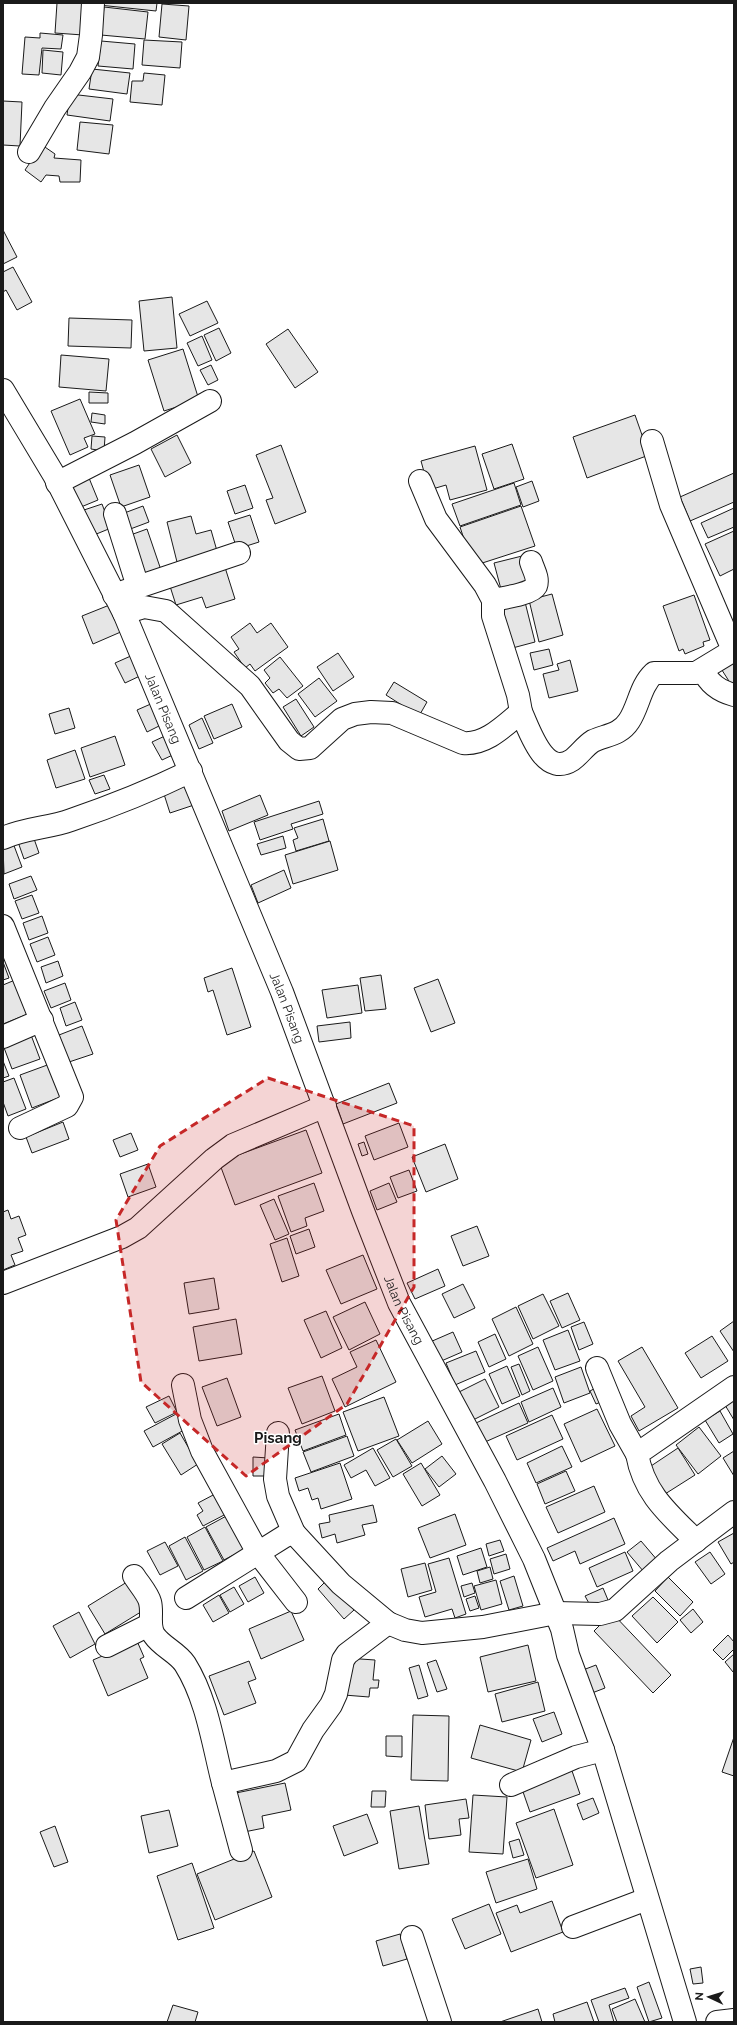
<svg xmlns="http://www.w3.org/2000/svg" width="737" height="2025" viewBox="0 0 737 2025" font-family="Raleway,sans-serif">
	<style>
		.building { fill: #e6e6e6; stroke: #1a1a1a }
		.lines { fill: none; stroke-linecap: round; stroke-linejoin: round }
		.minor-casing { stroke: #1a1a1a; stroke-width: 24 }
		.minor { stroke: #fff; stroke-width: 22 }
		.marked { fill: #c62828; fill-opacity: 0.2; stroke: #c62828; stroke-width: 3; stroke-dasharray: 8 5; stroke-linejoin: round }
		.labels { text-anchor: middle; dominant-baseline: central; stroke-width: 3; stroke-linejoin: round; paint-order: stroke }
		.street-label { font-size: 13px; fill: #1a1a1a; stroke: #fff }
		.quarter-label { font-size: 15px; font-weight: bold; fill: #1a1a1a; stroke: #fff }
	</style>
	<rect width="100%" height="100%" fill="#fff"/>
	<g class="building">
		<polygon points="57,3 85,3 83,35 55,33"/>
		<polygon points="99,3 157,3 156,11 99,5"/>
		<polygon points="162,4 189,6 186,40 159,37"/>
		<polygon points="104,7 148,12 145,39 101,35"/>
		<polygon points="40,33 63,35 61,49 42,48 39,75 22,74 25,37 40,38"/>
		<polygon points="144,40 182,42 180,68 142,65"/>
		<polygon points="101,41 135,44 133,69 98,66"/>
		<polygon points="43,50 63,52 61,75 42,73"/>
		<polygon points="92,69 130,73 127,94 89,89"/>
		<polygon points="144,73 165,75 162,105 130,102 132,81 143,81"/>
		<polygon points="70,94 113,99 110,121 67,115"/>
		<polygon points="3,101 22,102 20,146 3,145"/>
		<polygon points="80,122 113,125 109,154 77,150"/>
		<polygon points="42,145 55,154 54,158 81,160 80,182 60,182 59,176 46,175 41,182 25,170"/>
		<polygon points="3,230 17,257 3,264"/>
		<polygon points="13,267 32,302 17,310 6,290 3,292 3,272"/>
		<polygon points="172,297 177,348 144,351 139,301"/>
		<polygon points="207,301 218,323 190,336 179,314"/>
		<polygon points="69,318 132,320 131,348 68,346"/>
		<polygon points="219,328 231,353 216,361 204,335"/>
		<polygon points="288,329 318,372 295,388 266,344"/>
		<polygon points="202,336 212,360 198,366 187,343"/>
		<polygon points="183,349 199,400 164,411 148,360"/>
		<polygon points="61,355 109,359 106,391 59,387"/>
		<polygon points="211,365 218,380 208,385 200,370"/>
		<polygon points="89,392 108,393 108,403 89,403"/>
		<polygon points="80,399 95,434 84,438 88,447 70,455 51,411"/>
		<polygon points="92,413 105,415 105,424 91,422"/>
		<polygon points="635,415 649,455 587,478 573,437"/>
		<polygon points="177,435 191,463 165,477 151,449"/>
		<polygon points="92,436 105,437 104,451 91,449"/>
		<polygon points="512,444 524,479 494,489 482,454"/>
		<polygon points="281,445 306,512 275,524 266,500 273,498 256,455"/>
		<polygon points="475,446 487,490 450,500 446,485 429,490 421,461"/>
		<polygon points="139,465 150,497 121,507 110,475"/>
		<polygon points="734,473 734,502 690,521 680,497"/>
		<polygon points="89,478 98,500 81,507 72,485"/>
		<polygon points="532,481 539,501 523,507 516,487"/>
		<polygon points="514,483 521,505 460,526 452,504"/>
		<polygon points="245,485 253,508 235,514 227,491"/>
		<polygon points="102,504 111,528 94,535 84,510"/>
		<polygon points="143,506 149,522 125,531 119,515"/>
		<polygon points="521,506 535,546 473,566 460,527"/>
		<polygon points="734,508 734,527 708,538 701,523"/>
		<polygon points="250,515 259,542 237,549 228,522"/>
		<polygon points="191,516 196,534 211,530 217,551 177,562 167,522"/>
		<polygon points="147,529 162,573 139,580 125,537"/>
		<polygon points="734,531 734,569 720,576 705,544"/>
		<polygon points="522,556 530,585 502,593 494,563"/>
		<polygon points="223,561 235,599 206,608 202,597 176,605 168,580"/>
		<polygon points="552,594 563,635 539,642 529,600"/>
		<polygon points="694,595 710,640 703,642 704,646 685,654 683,649 679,651 663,606"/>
		<polygon points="525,602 535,642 505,650 495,610"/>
		<polygon points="112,604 123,631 93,644 82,616"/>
		<polygon points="250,623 257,633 271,623 288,647 255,671 250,664 245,668 234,652 239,649 231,637"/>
		<polygon points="549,649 553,665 534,670 530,653"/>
		<polygon points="338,653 354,677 333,691 317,667"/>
		<polygon points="133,655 142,675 125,683 115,663"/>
		<polygon points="280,657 303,686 287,698 279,689 273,693 265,683 270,678 264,670"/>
		<polygon points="734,659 734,689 720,667"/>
		<polygon points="570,660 578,691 549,698 543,674 559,670 557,664"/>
		<polygon points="319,678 337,701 315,717 298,694"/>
		<polygon points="394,682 427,702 419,716 386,695"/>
		<polygon points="296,699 314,727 301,736 283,707"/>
		<polygon points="153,703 163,724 147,732 137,710"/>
		<polygon points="232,704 242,727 214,739 204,716"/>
		<polygon points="69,708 75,728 55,734 49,714"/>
		<polygon points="202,718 213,743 199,749 189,725"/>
		<polygon points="167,735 177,753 162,760 152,742"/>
		<polygon points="115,736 125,765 90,777 81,748"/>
		<polygon points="75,750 85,779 56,788 47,760"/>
		<polygon points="104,775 110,789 95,794 89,780"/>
		<polygon points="187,783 194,805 170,813 163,791"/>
		<polygon points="260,795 268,815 229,831 222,811"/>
		<polygon points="319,801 323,814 291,824 293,829 260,840 254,822"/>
		<polygon points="323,819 329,841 296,851 293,840 298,838 294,828"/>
		<polygon points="32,833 39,853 24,859 17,839"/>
		<polygon points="283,836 286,848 261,855 257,844"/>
		<polygon points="330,841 338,870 293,884 285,855"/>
		<polygon points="13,843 22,867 4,874 3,847"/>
		<polygon points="284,870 291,888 258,903 251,885"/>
		<polygon points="31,876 37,890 14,899 9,884"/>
		<polygon points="32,895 39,913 22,919 15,901"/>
		<polygon points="42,916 48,933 29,940 23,923"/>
		<polygon points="48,937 55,955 37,962 30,944"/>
		<polygon points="58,961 63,976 46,983 41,967"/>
		<polygon points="3,962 9,978 3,980"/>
		<polygon points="232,968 251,1027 227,1035 213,990 208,992 204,978"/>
		<polygon points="381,975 386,1009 365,1011 360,978"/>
		<polygon points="438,979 455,1023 431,1032 414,988"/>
		<polygon points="15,980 28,1014 3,1024 3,985"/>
		<polygon points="65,983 71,1000 51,1008 44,991"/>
		<polygon points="358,985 362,1013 327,1018 322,990"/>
		<polygon points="75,1002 82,1020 66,1026 60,1008"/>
		<polygon points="350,1022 351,1038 319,1042 317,1026"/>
		<polygon points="82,1026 93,1054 69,1062 59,1035"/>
		<polygon points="31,1035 40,1059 12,1069 3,1045"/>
		<polygon points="3,1061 9,1076 3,1078"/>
		<polygon points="50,1064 63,1096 32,1108 20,1075"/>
		<polygon points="14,1078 26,1109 8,1116 3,1102 3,1082"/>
		<polygon points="389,1083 397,1103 343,1124 336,1104"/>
		<polygon points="63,1122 69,1139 32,1153 26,1137"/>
		<polygon points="399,1123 408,1147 374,1160 365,1136"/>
		<polygon points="306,1130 322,1173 235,1205 219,1162"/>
		<polygon points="131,1133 138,1150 120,1157 113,1140"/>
		<polygon points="364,1142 368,1154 362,1156 358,1144"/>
		<polygon points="445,1144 458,1179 426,1192 412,1157"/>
		<polygon points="148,1164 156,1187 128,1197 120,1174"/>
		<polygon points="409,1170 417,1191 398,1198 390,1177"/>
		<polygon points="314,1183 324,1211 305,1218 307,1226 291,1232 278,1196"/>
		<polygon points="389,1183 397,1202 377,1210 370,1191"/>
		<polygon points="274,1199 289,1234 275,1240 260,1205"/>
		<polygon points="8,1210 11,1219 19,1216 26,1235 18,1238 23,1251 11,1255 15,1265 3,1270 3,1212"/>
		<polygon points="477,1226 489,1256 463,1266 451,1236"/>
		<polygon points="309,1229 315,1247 296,1254 290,1236"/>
		<polygon points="287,1238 299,1276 282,1282 270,1244"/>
		<polygon points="363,1255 377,1289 341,1304 326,1270"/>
		<polygon points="438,1269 445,1286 415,1299 407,1283"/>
		<polygon points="214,1278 219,1309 189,1314 184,1283"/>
		<polygon points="463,1284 475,1308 454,1318 442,1294"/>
		<polygon points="568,1293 580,1320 562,1328 550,1301"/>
		<polygon points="543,1294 559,1326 533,1339 518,1306"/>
		<polygon points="365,1302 380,1334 349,1350 333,1317"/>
		<polygon points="516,1307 533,1344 509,1356 492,1319"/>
		<polygon points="326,1311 342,1348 321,1358 304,1320"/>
		<polygon points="236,1319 242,1354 199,1361 193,1327"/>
		<polygon points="734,1321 734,1352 720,1331"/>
		<polygon points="584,1322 593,1344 579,1350 571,1327"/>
		<polygon points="568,1330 580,1361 555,1370 543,1340"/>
		<polygon points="453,1332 462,1352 439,1362 430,1342"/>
		<polygon points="495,1334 506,1359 489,1367 478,1342"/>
		<polygon points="712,1336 728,1361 701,1378 685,1353"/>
		<polygon points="376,1340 396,1382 345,1407 332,1379 357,1367 350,1352"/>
		<polygon points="538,1347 553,1381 533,1390 518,1356"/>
		<polygon points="642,1347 678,1408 639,1431 631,1416 645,1407 618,1361"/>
		<polygon points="476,1351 485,1372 455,1385 446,1363"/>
		<polygon points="519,1364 530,1391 522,1395 511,1367"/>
		<polygon points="507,1366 520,1396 502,1404 489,1374"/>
		<polygon points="581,1367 590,1393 564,1403 555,1377"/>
		<polygon points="322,1376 335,1411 302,1424 288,1388"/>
		<polygon points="227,1378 241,1417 217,1426 202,1387"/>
		<polygon points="485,1379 499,1407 471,1421 457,1393"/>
		<polygon points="601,1385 608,1399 596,1404 590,1391"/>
		<polygon points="553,1388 561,1407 529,1422 521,1402"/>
		<polygon points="169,1396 177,1412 155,1423 146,1407"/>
		<polygon points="384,1397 399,1436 358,1451 343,1412"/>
		<polygon points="734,1400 734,1420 725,1405"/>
		<polygon points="519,1403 528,1423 485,1442 476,1423"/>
		<polygon points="597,1409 615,1446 581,1462 564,1424"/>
		<polygon points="720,1411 733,1434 719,1443 705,1420"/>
		<polygon points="178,1413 186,1429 153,1447 144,1431"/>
		<polygon points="339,1414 346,1435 303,1451 295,1430"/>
		<polygon points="552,1415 563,1439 517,1460 506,1436"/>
		<polygon points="428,1421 442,1444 412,1463 397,1440"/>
		<polygon points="699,1427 721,1456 698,1474 676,1445"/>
		<polygon points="180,1433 198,1464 181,1475 162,1444"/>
		<polygon points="347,1436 354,1456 311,1472 303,1452"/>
		<polygon points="396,1439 412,1466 393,1477 377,1450"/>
		<polygon points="562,1446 572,1467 536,1483 527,1463"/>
		<polygon points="373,1448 390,1478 375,1486 366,1470 351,1478 344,1465"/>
		<polygon points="678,1448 695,1475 665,1494 648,1468"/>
		<polygon points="734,1451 734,1476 723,1458"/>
		<polygon points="442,1456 456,1474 439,1487 425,1469"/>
		<polygon points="253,1457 269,1458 269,1476 253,1476"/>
		<polygon points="340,1463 352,1499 321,1509 318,1498 312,1500 308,1488 299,1491 295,1478"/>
		<polygon points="421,1463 440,1495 422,1506 403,1474"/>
		<polygon points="566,1471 575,1491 545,1504 537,1484"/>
		<polygon points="594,1486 605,1512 558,1533 546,1507"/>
		<polygon points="215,1494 226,1514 203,1526 197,1515 203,1511 198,1503"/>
		<polygon points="373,1505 377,1522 362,1525 365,1535 337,1543 335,1534 322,1538 319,1524 330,1522 329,1515"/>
		<polygon points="230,1514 247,1548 224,1560 206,1527"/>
		<polygon points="455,1514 466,1545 430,1558 418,1528"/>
		<polygon points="614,1518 625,1544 580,1564 575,1551 553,1561 547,1548"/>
		<polygon points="205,1527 223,1561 204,1570 187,1537"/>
		<polygon points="734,1533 734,1562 731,1564 718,1542"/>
		<polygon points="185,1537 203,1571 186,1580 169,1546"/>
		<polygon points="500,1540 504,1551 489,1556 486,1544"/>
		<polygon points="641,1541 658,1561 644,1572 627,1552"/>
		<polygon points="165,1542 178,1566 160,1575 147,1551"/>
		<polygon points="481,1548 487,1567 463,1575 457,1556"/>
		<polygon points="625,1552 633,1571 597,1587 589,1568"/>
		<polygon points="710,1552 725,1574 711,1584 695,1562"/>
		<polygon points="506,1554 510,1569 494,1574 490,1559"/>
		<polygon points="449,1558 466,1614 455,1618 452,1609 425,1617 419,1597 436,1592 428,1564"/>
		<polygon points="425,1563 432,1590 408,1597 401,1569"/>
		<polygon points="490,1567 493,1579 480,1583 477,1571"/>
		<polygon points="514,1576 523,1606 509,1610 500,1581"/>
		<polygon points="255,1577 264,1593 248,1602 239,1586"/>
		<polygon points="668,1577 693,1602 680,1616 655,1591"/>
		<polygon points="328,1579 354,1610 344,1619 318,1589"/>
		<polygon points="496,1580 502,1604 481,1610 474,1586"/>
		<polygon points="127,1582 144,1610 105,1634 88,1606"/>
		<polygon points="472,1583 475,1593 464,1597 461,1586"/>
		<polygon points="234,1587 244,1604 230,1612 220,1595"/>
		<polygon points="603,1588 608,1600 591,1607 585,1596"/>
		<polygon points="219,1595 229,1613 213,1622 203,1605"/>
		<polygon points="475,1596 479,1608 470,1611 466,1599"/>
		<polygon points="653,1597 678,1622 657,1643 632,1616"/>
		<polygon points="693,1609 703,1622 691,1633 680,1620"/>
		<polygon points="291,1611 304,1640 261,1659 249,1629"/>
		<polygon points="79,1612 95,1644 70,1658 53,1626"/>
		<polygon points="612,1613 671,1675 653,1693 594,1631"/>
		<polygon points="728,1635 734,1642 734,1649 723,1660 713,1650"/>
		<polygon points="137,1641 144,1657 140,1659 148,1678 108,1696 93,1660"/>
		<polygon points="528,1645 536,1681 488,1692 480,1657"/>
		<polygon points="734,1654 734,1671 733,1672 725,1662"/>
		<polygon points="346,1658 375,1660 373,1680 379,1680 378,1688 370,1688 369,1697 344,1695"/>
		<polygon points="436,1660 447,1689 437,1692 427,1663"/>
		<polygon points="249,1661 256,1679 248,1682 256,1703 224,1715 209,1676"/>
		<polygon points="419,1665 428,1696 418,1699 409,1668"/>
		<polygon points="596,1665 605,1688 592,1693 583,1670"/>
		<polygon points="538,1682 545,1711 502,1722 495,1694"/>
		<polygon points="554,1712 562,1734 542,1742 533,1719"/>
		<polygon points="413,1715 449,1716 448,1781 411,1780"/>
		<polygon points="480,1725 531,1740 522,1772 471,1758"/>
		<polygon points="386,1736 402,1736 402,1757 386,1756"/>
		<polygon points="734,1737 734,1776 722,1772"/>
		<polygon points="571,1768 580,1794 530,1812 521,1786"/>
		<polygon points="285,1783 291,1810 262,1816 264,1828 239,1833 231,1794"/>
		<polygon points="372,1791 386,1791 385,1807 371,1807"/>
		<polygon points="473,1795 507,1797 503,1854 469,1852"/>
		<polygon points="593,1798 599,1813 583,1820 577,1804"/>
		<polygon points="466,1799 469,1818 459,1819 461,1835 429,1839 425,1805"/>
		<polygon points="419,1806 429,1864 399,1869 390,1811"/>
		<polygon points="554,1809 573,1865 536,1878 516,1823"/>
		<polygon points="169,1810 178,1846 149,1853 141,1816"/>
		<polygon points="367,1814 378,1843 344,1856 333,1826"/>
		<polygon points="55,1826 68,1862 54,1867 40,1832"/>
		<polygon points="519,1839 524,1855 513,1858 509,1842"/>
		<polygon points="254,1851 272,1897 215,1920 197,1874"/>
		<polygon points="528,1859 537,1889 496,1903 486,1872"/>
		<polygon points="192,1863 214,1928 178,1940 157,1876"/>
		<polygon points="552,1901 563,1932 511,1952 496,1913 517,1905 520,1913"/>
		<polygon points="489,1904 501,1934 465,1949 452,1919"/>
		<polygon points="400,1934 407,1959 383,1966 376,1941"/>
		<polygon points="701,1967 703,1983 693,1984 690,1969"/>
		<polygon points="649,1982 662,2018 649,2022 637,1987"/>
		<polygon points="625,1988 629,1998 609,2005 614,2022 599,2022 591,2000"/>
		<polygon points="635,1999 645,2022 617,2022 612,2009"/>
		<polygon points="587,2002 594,2022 555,2022 553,2014"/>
		<polygon points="173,2005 198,2012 195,2022 167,2022"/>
		<polygon points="538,2009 542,2022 500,2022"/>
	</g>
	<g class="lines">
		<g class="minor-casing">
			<g id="minor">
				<polyline points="29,152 55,108 80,72 88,57 91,35 93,3"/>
				<path id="s1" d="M3 390 54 475 124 613 282 992 363 1211 399 1303 495 1481 534 1559 562 1629 568 1655 603 1750 685 2022"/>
				<polyline points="652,441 671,505 733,650"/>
				<polyline points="420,481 436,519 485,585 493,600 493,616 518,695 521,712"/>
				<polyline points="57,483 135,443 210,401"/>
				<polyline points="115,514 138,587"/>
				<polyline points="114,595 239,553"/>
				<path d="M493 600C502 598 532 594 536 586 539 578 533 569 531 562"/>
				<path d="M124 613 144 607 166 611 250 686 289 741 299 749 310 748 342 719 355 714 371 712 392 713 463 743C486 745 504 726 521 712 530 731 544 778 572 760 580 754 585 746 593 741 606 735 620 735 629 721 639 706 640 686 654 673H696L734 650"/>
				<path d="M703 670C709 684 719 691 734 695"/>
				<path d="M3 838C25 828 49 828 71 820 112 806 152 790 191 771"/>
				<polyline points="3,926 72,1097 67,1106 20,1128"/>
				<polyline points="3,1037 42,1020"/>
				<polyline points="3,1283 122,1237 138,1228 214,1159 233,1145 325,1106"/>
				<polyline points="597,1368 620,1424 637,1454"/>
				<polyline points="183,1385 190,1420 202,1451 258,1553 296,1602"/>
				<polyline points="278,1433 275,1479 278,1496 294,1533"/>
				<path d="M696 1541C669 1514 644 1494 637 1454L734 1387"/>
				<path d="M134 1576C139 1584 148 1594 150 1602 153 1613 148 1625 154 1635 162 1647 177 1652 185 1664 207 1699 213 1744 223 1783L276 1771 296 1761 313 1730 331 1705 336 1694 343 1660 347 1654 388 1623"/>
				<polyline points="186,1598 285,1536 294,1533 341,1584 388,1623 405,1630 422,1633 483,1627 556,1613 600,1614 615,1610 669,1561 734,1512"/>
				<polyline points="107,1646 151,1624"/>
				<polyline points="223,1783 241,1850"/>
				<polyline points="511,1785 576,1757 603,1750"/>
				<polyline points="573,1927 647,1899"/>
				<polyline points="412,1937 440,2022"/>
				<polyline points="717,2022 734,2020"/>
			</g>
		</g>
		<use href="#minor" class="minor"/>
	</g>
	<path class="marked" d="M268 1078 414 1126V1287L347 1404 246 1476 141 1382 116 1220 160 1146Z"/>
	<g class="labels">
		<g class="street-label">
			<text stroke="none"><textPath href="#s1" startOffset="357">Jalan Pisang</textPath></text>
			<text stroke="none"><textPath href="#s1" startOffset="681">Jalan Pisang</textPath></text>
			<text stroke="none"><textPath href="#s1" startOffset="1005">Jalan Pisang</textPath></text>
		</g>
		<g class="quarter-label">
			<text x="278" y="1438">Pisang</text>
		</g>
	</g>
	<rect width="737" height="2025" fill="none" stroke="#1a1a1a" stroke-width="8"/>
	<g transform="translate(709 1997) rotate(274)" stroke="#ffffff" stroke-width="3" paint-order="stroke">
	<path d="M0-3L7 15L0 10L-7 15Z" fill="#1a1a1a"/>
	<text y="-6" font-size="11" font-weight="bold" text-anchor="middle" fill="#1a1a1a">N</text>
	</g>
</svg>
